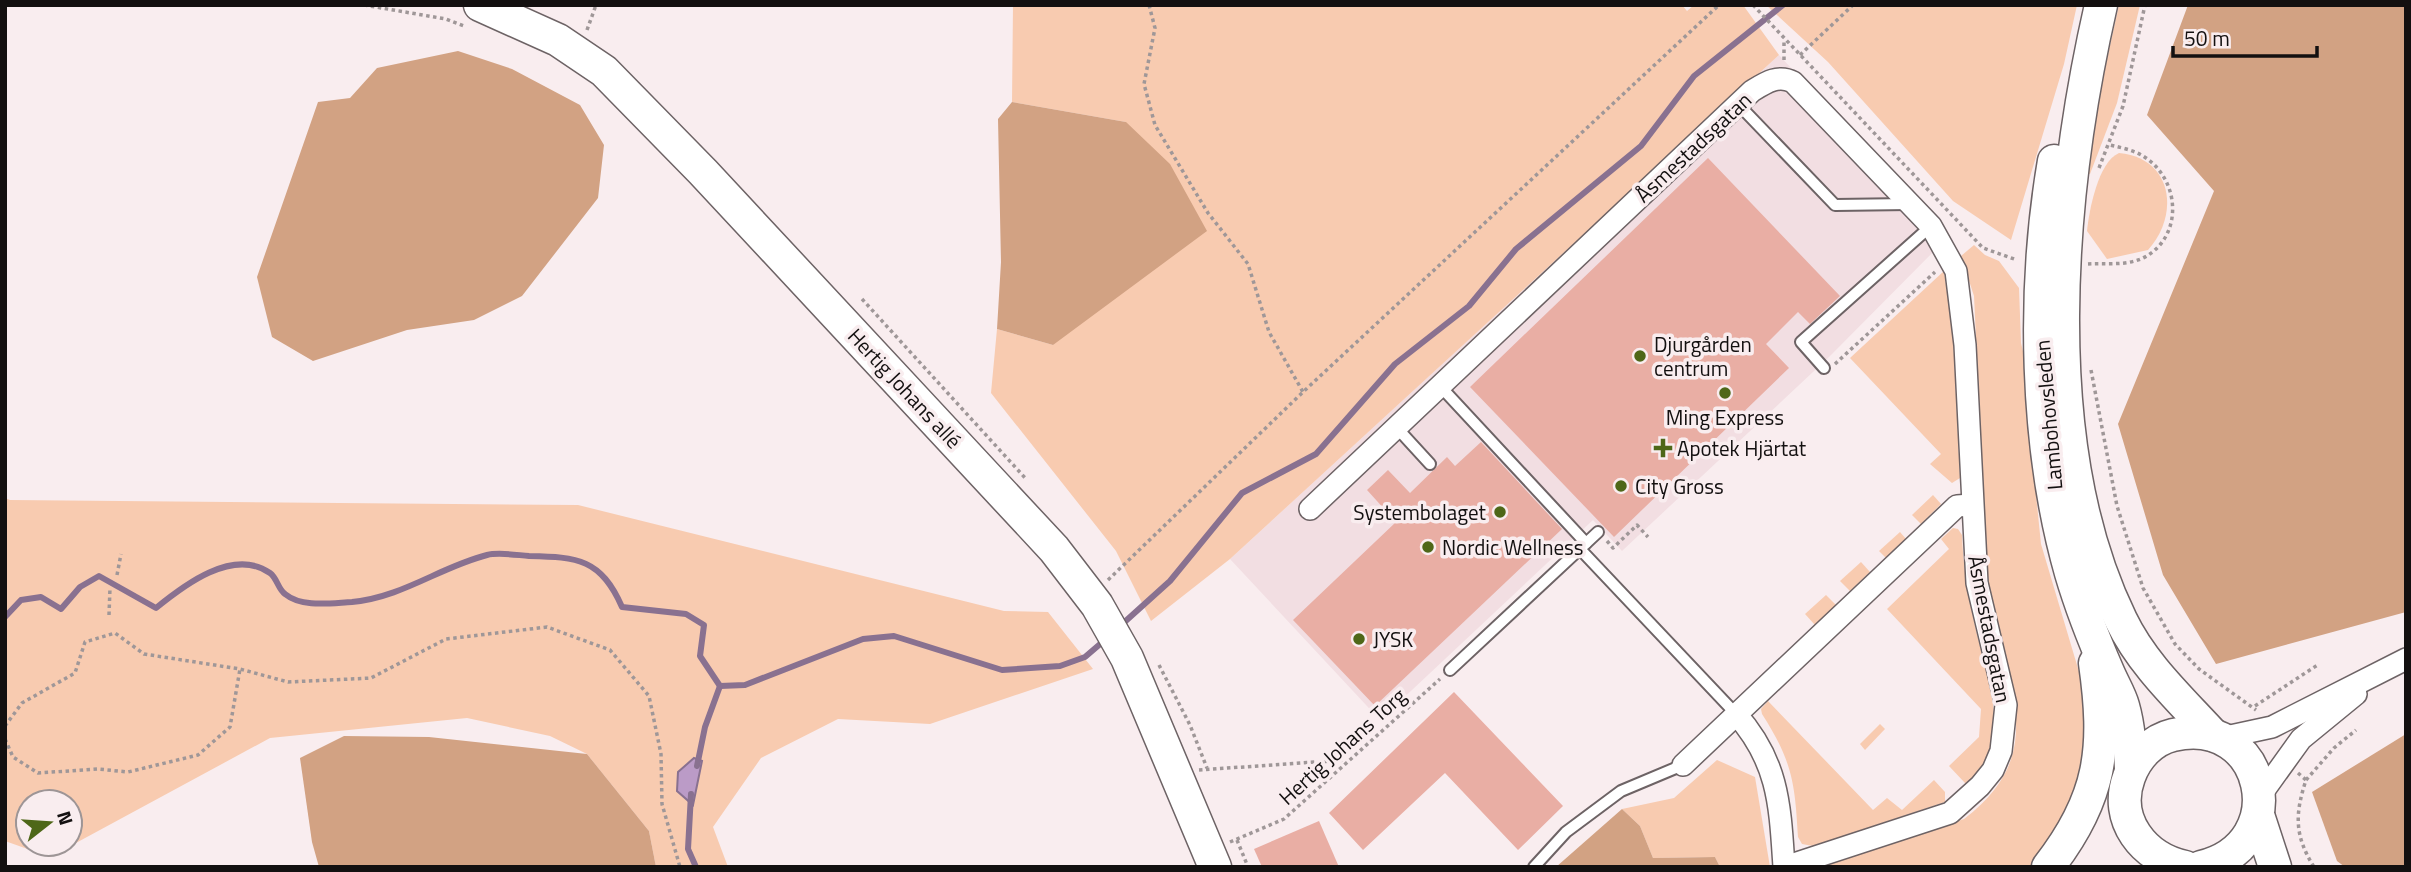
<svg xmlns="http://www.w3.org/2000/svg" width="2411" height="872" viewBox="0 0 2411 872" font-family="'Titillium Web',sans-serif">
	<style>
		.built { fill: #f2dee2 }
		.green { fill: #f8cbb0; fill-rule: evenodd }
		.forest { fill: #d2a283 }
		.water { fill: #bb9bc7; stroke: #897190; stroke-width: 2 }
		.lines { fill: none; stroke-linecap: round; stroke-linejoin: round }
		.stream { stroke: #897190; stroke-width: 6 }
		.building { fill: #e9aea4 }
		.lane-casing { stroke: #6d6365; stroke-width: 14 }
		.street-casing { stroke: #6d6365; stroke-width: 24 }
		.secondary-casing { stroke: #6d6365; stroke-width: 35 }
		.path { stroke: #9f9798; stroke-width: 3.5; stroke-dasharray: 3.5 3.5; stroke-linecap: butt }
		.lane { stroke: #fff; stroke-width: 10 }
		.street { stroke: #fff; stroke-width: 21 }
		.secondary { stroke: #fff; stroke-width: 32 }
		.poi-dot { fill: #4e6718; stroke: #f9edef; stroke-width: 2.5 }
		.labels { text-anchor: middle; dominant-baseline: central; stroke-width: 7; stroke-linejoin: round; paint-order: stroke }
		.street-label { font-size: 21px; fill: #131010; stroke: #f9edef }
		.poi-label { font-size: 21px; fill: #131010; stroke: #f9edef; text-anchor: start }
	</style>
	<rect width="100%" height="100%" fill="#f9edef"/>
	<polygon class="built" points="1779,55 1948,237 1830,356 1622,551 1593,520 1380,720 1230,559"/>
	<g class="green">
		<polygon points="1013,5 1682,5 1687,11 1694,5 1743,5 1779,55 1230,559 1151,621 1116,551 991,393 997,329 1053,345 1126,122 1012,102"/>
		<polygon points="1766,5 2077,5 2064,64 2011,240 1953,201 1828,62"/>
		<polygon points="2119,5 2140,5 2117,103 2090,174 2082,172"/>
		<path d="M2119 153C2173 158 2180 215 2148 250L2107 259 2087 231C2089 211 2098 162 2119 153Z"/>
		<path d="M1974 245 1985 255 1999 261 2019 288 2021 343 2032 389 2036 433 2035 485 2041 544 2085 692 2086 776 2035 867H1822L1964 819C2048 755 2009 693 1993 611 1990 597 1989 582 1987 568L1974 296 1961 256Z"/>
		<polygon points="1944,271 1953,335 1960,478 1952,483 1930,464 1941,454 1850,358"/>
		<polygon points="1933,495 1941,504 1921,524 1912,515"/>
		<path d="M5 498 10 500 578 505 1004 611 1048 612 1093 669 930 724 838 719 761 758 713 827 728 867H656L649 831 587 754 550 736 467 718 270 738 50 857 5 841ZM28 802H70V844H28Z"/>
		<path d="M1953 528 1958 529 1962 535C1963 566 1968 596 1975 626 1985 671 2016 747 1970 783H1965L1949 766 1979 737 1981 709 1887 609 1949 549 1941 539Z"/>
		<polygon points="1900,532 1906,539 1886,558 1879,551"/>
		<polygon points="1861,562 1870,572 1850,591 1840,581"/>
		<polygon points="1826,595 1836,605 1815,625 1805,614"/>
		<path d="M1768 701 1873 810 1887 798 1902 810 1934 780 1945 792V802L1813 846 1802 844 1798 837C1795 782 1792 761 1762 714L1761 709Z"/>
		<polygon points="1880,724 1885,729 1865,750 1860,744"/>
		<polygon points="1717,760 1755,777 1770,867 1720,867 1715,857 1653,858 1640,826 1622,809 1674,798"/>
	</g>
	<g class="forest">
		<polygon points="2188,5 2406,5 2406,612 2216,664 2163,575 2118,424 2214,191 2147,115"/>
		<polygon points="458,51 512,69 580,105 604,145 598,198 522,296 474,320 407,330 313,361 272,337 257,277 318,102 350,98 377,68"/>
		<polygon points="1012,102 1126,122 1170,164 1207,231 1053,345 997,329 1001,262 998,119"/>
		<polygon points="2406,734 2406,867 2345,867 2337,861 2312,792"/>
		<polygon points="344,736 429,737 587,754 649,831 656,867 319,867 312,842 300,758"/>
		<polygon points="1622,809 1640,826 1653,858 1715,857 1720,867 1556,867"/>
	</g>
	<polygon class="water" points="694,758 702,761 693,805 677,791 678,772"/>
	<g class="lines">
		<g class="stream">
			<path d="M5 617 21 600 41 597 61 609 80 587 99 576 156 608C183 586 233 547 270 573 277 578 278 589 285 594 302 608 331 603 352 602 403 597 440 567 487 555 499 552 516 555 529 556 578 557 601 559 622 607L686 614 704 625 700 656 720 686 745 685 863 639 894 636 1002 670 1060 666 1085 657 1106 639"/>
			<polyline points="1119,627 1170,581 1242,493 1316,454 1395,364 1469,306 1516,249 1641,146 1694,76 1783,5"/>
			<polyline points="697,766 705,727 720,686"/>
			<polyline points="691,794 688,849 696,867"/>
		</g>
	</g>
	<g class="building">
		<polygon points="1708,158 1840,296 1810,324 1798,312 1766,344 1789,368 1614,537 1470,387"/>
		<polygon points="1481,442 1562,529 1375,706 1293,620 1396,522 1367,490 1388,470 1410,493 1447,457 1455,466"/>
		<polygon points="1454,692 1563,806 1518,850 1445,773 1363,850 1329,813"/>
		<polygon points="1319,821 1339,867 1262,867 1254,849"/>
	</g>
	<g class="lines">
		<g class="lane-casing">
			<g id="lane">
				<polyline points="1738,104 1835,205 1909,204"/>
				<polyline points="1824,368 1801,342 1931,226"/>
				<polyline points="1440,386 1586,543"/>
				<polyline points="1397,428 1430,464"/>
				<polyline points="1580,549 1736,714"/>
				<polyline points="1450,670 1598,532"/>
				<polyline points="1534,867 1566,832 1621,791 1683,765"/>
			</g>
		</g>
		<g class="street-casing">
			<g id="street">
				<path d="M1310 509 1752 91C1765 83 1778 74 1793 82L1931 226 1956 271 1965 345 1977 583 2006 705 2001 751 1993 770 1980 786 1950 813 1785 867"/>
				<path d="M1736 714C1779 762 1780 806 1784 867"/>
				<polyline points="2221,738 2272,727 2406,659"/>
				<polyline points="1683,765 1957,506 1971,505"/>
				<polyline points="2260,796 2301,739 2356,694"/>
			</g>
		</g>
		<g class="secondary-casing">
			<g id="secondary">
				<polyline points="480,5 558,40 604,71 703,172 1054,549 1097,605 1127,658 1215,867"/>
				<path d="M2101 5C2059 190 2035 444 2121 620 2142 664 2180 699 2213 735"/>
				<path d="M2054 161C2032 290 2035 447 2071 573 2081 607 2094 640 2108 672 2113 684 2120 695 2123 706 2129 727 2130 748 2131 769"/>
				<polyline points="2258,815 2275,867"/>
				<path d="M2048 867C2102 798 2107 748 2095 663"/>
				<path d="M2185 867C2144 858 2113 820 2129 777 2136 757 2152 740 2173 735 2265 713 2296 844 2201 867"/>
			</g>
		</g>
		<g class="path">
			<polyline points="364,5 446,19 464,26"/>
			<polyline points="1149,5 1155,28 1144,84 1155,125 1208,213 1248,264 1269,332 1303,392"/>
			<polyline points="1753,5 1983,248 2017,260"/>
			<polyline points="587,30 596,5"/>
			<polyline points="1800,55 1853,5"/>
			<polyline points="1784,60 1784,40"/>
			<polyline points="2099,168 2123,106 2145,5"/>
			<path d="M2088 264C2106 263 2126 266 2143 258 2183 238 2181 182 2146 158 2135 150 2122 148 2110 145"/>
			<polyline points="862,299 1027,480"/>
			<polyline points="1835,364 1935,272"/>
			<polyline points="2091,370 2117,506 2143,588 2175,644 2199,669 2256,710"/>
			<polyline points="1607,541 1613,548 1637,525 1648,537"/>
			<polyline points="117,575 121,554"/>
			<polyline points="1108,580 1303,392 1719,5"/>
			<polyline points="109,615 110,588"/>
			<polyline points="1159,665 1190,725 1207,768"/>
			<polyline points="2255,706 2319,664"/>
			<polyline points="5,726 22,703 75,673 85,642 115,633 144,654 240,669 288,682 371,678 446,639 547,627 610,650 649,696 661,754 662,804 680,867"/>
			<polyline points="5,739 13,757 38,773 98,769 128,772 198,755 230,727 240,669"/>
			<polyline points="1199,770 1345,760"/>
			<path d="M2298 773 2306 780C2295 814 2294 835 2314 867"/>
			<polyline points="2306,780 2334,748 2356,730"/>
			<polyline points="1237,840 1248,867"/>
			<polyline points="1230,842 1284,819 1440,679"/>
		</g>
		<use href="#lane" class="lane"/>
		<use href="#street" class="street"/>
		<use href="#secondary" class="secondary"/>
	</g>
	<g class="poi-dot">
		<circle cx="1640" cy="356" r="7"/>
		<circle cx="1725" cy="393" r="7"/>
		<path d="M1659.5 437.5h7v7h7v7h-7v7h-7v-7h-7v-7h7z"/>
		<circle cx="1621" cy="486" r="7"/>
		<circle cx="1500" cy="512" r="7"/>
		<circle cx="1428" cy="547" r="7"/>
		<circle cx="1359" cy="639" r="7"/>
	</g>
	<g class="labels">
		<g class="street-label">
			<text transform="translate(1693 147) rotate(-43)">Åsmestadsgatan</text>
			<text transform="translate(905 388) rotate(47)">Hertig Johans allé</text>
			<text transform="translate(2048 415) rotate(-95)">Lambohovsleden</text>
			<text transform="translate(1990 629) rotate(79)">Åsmestadsgatan</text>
			<text transform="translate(1342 746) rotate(-42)">Hertig Johans Torg</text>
		</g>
		<g class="poi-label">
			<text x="1654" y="344">Djurgården<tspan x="1654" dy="24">centrum</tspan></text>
			<text x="1725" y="417" text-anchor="middle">Ming Express</text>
			<text x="1677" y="448">Apotek Hjärtat</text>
			<text x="1635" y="486">City Gross</text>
			<text x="1486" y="512" text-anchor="end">Systembolaget</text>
			<text x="1442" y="547">Nordic Wellness</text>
			<text x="1373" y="639">JYSK</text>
		</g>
	</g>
	<rect width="2411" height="872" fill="none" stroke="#131010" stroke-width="14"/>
	<g transform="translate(49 823) rotate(73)"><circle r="33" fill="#f9edef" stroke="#9d9596" stroke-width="2"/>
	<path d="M0-5L12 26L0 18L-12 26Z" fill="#4e6718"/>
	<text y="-10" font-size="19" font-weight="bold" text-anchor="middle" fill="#131010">N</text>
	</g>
	<path d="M2173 46v10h144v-10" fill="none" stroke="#131010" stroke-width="3.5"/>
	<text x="2184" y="46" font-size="21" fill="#131010" stroke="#f9edef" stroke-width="5" paint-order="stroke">50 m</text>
</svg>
